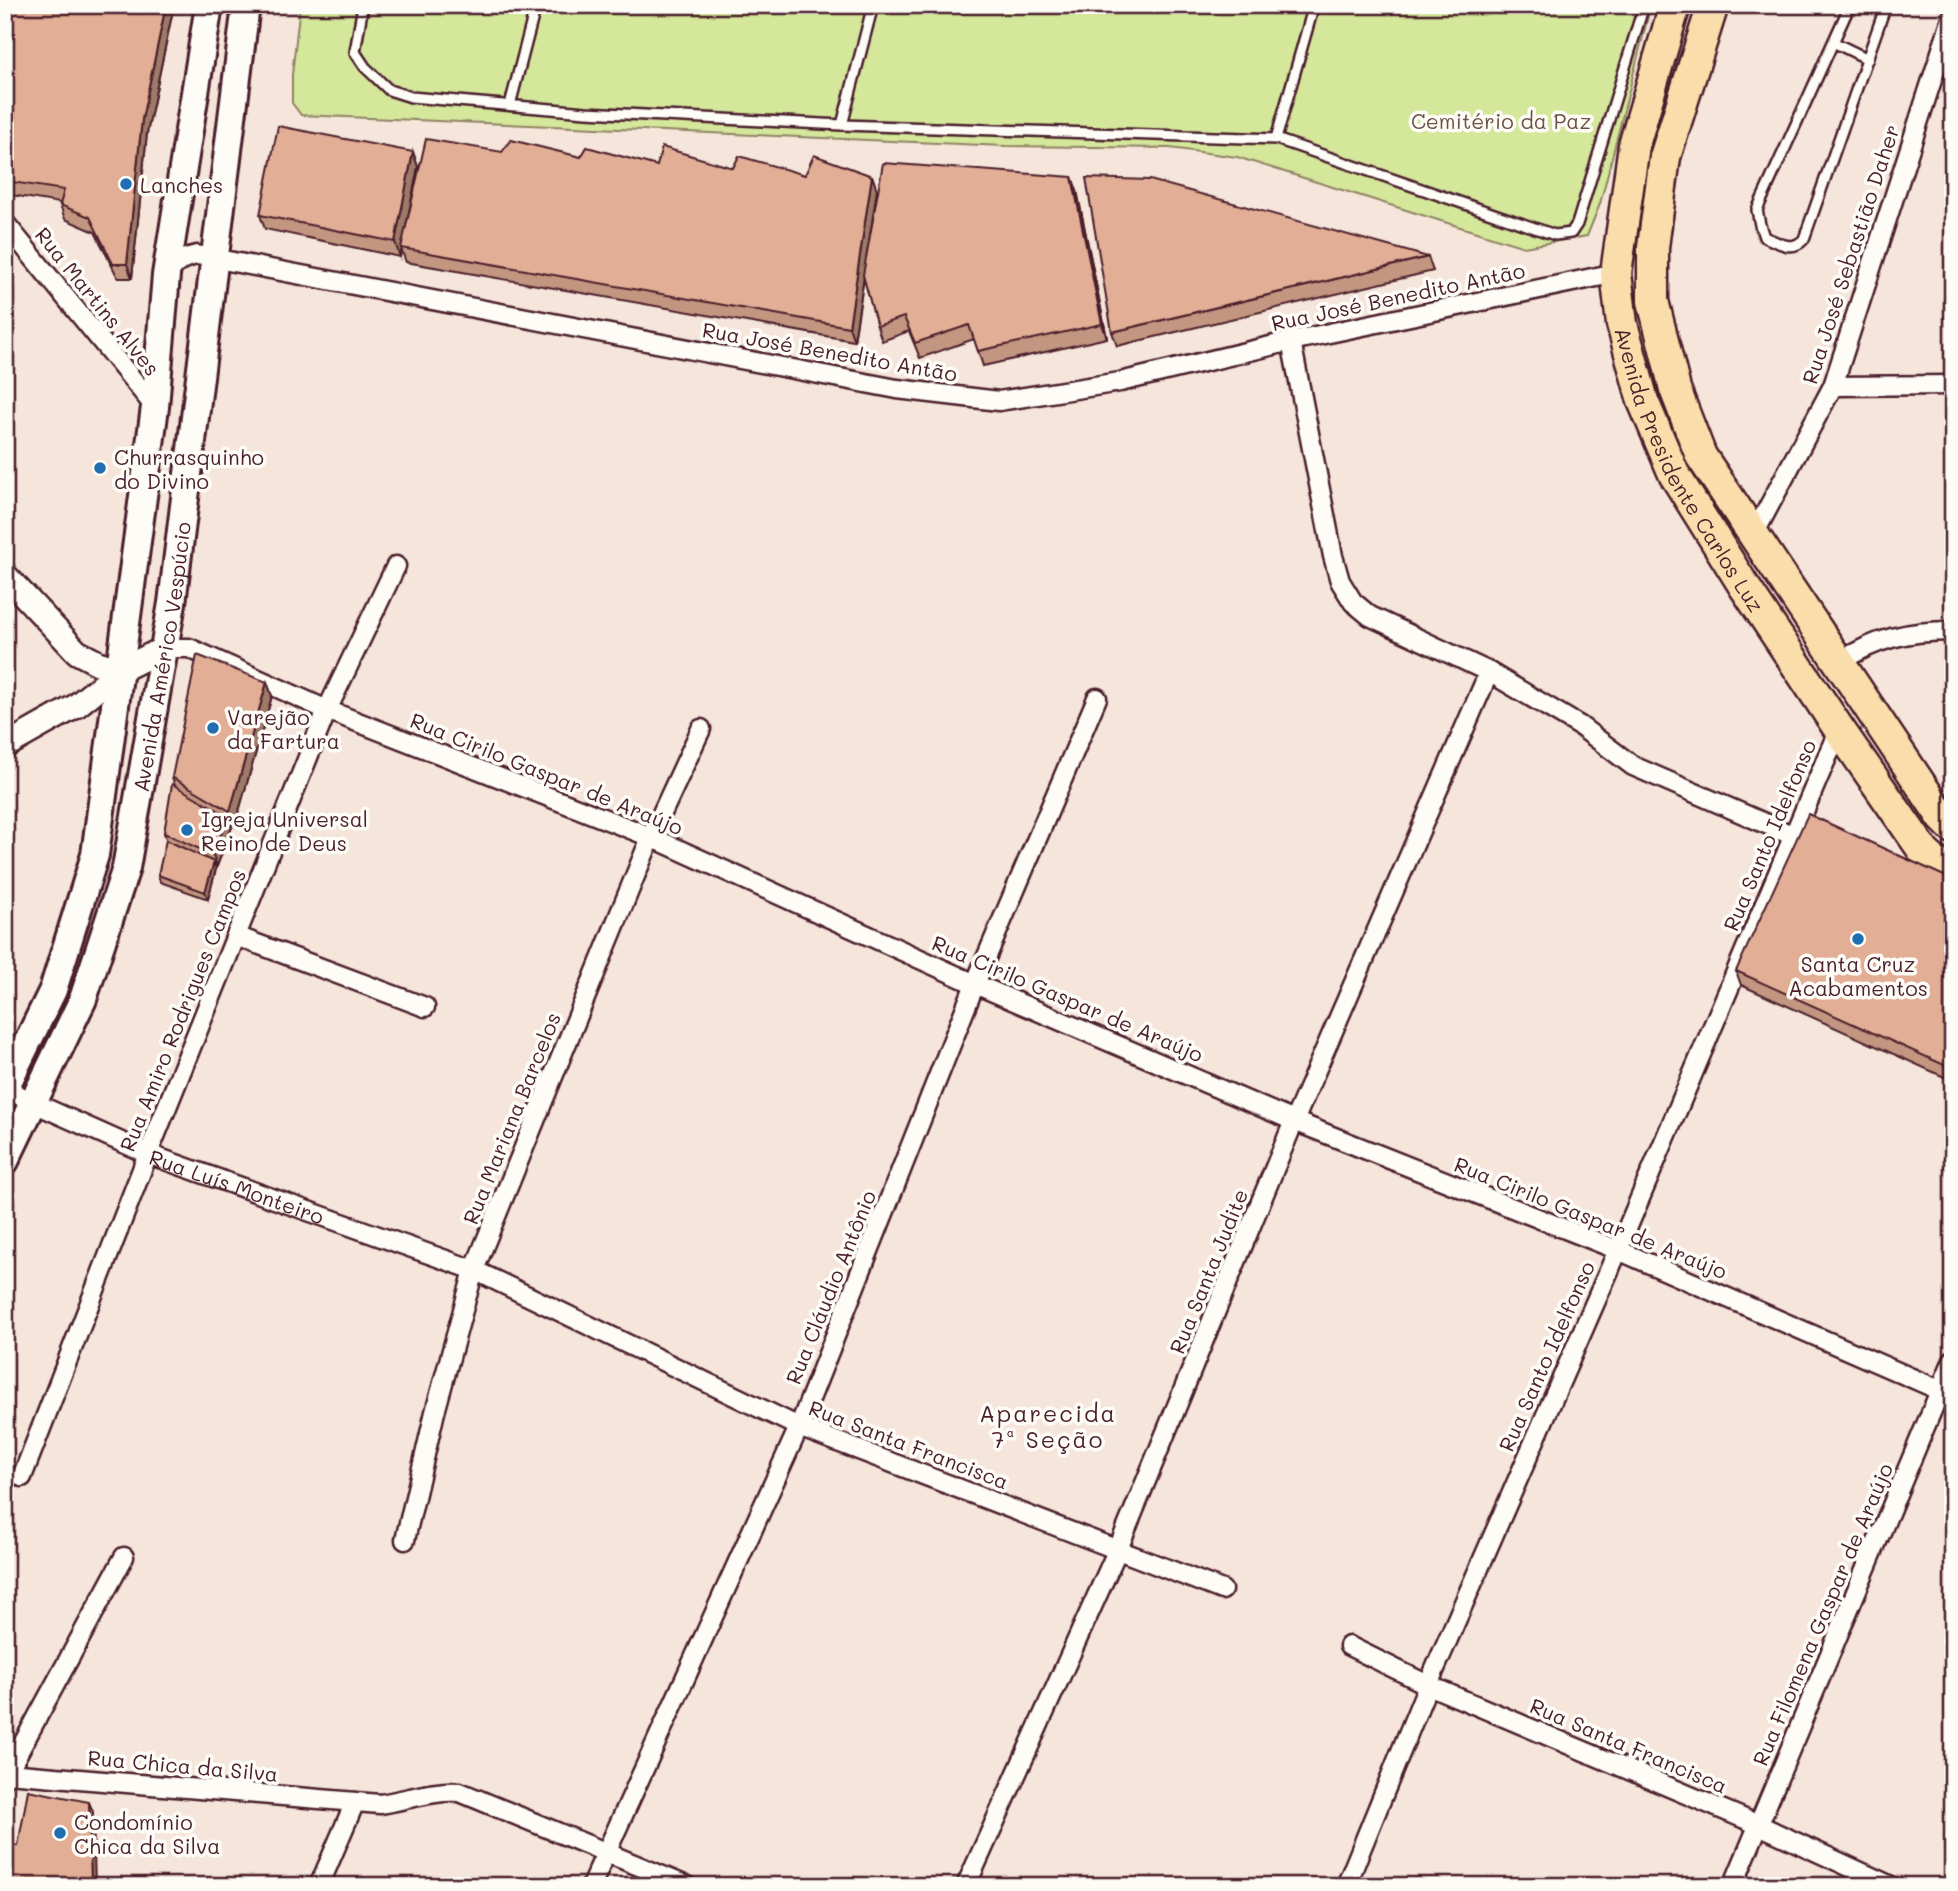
<svg xmlns="http://www.w3.org/2000/svg" width="1958" height="1891" viewBox="0 0 1958 1891" font-family="Mali,sans-serif">
	<style>
		.green { fill: #d4e79b; stroke: #8f8363; stroke-width: 2 }
		.lines { fill: none; stroke-linecap: round; stroke-linejoin: round }
		.service-casing { stroke: #4a1f2b; stroke-width: 14 }
		.minor-casing { stroke: #4a1f2b; stroke-width: 23 }
		.tertiary-casing { stroke: #4a1f2b; stroke-width: 28 }
		.secondary-casing { stroke: #4a1f2b; stroke-width: 32 }
		.primary-casing { stroke: #4a1f2b; stroke-width: 35 }
		.service { stroke: #fdfcf7; stroke-width: 9 }
		.minor { stroke: #fdfcf7; stroke-width: 18 }
		.tertiary { stroke: #fdfcf7; stroke-width: 23 }
		.secondary { stroke: #fdfcf7; stroke-width: 26 }
		.primary { stroke: #f9deab; stroke-width: 30 }
		.wall { fill: #c29680; stroke: #4a1f2b; stroke-width: 2 }
		.shaded-wall { fill: #9e7a68; stroke: #4a1f2b; stroke-width: 2 }
		.building { fill: #e2ae95; stroke: #4a1f2b; stroke-width: 2 }
		.poi-dot { fill: #1f6fb2; stroke: #fdfcf7; stroke-width: 2.5 }
		.labels { text-anchor: middle; dominant-baseline: central; stroke-width: 7; stroke-linejoin: round; paint-order: stroke }
		.park-label { font-size: 21px; fill: #6c5147; stroke: #fdfcf7 }
		.poi-label { font-size: 21px; fill: #4a1f2b; stroke: #fdfcf7; text-anchor: start }
		.street-label { font-size: 21px; fill: #4a1f2b; stroke: #fdfcf7 }
		.neighbourhood-label { font-size: 23px; letter-spacing: 2px; fill: #4a1f2b; stroke: #fdfcf7 }
	</style>
	<rect width="100%" height="100%" fill="#f5e5da"/>
	<filter id="ink" filterUnits="userSpaceOnUse"><feTurbulence type="fractalNoise" baseFrequency=".0143" numOctaves="2"/><feDisplacementMap in="SourceGraphic" scale="14" xChannelSelector="R" yChannelSelector="G"/><feConvolveMatrix kernelMatrix="1 2 1 2 8 2 1 2 1" color-interpolation-filters="sRGB"/></filter>
	<g filter="url(#ink)">
		<polygon class="green" points="300,5 1651,5 1600,204 1587,236 1524,247 1237,157 1170,148 1005,146 301,115 292,103 292,75"/>
		<g class="lines">
			<g class="service-casing">
				<g id="service">
					<polyline points="363,5 355,52 365,67 389,90 411,97 586,112 842,125 1276,139 1314,5"/>
					<path d="M1850 5 1757 210 1760 225 1764 237C1778 242 1792 253 1804 239L1886 5"/>
					<polyline points="1835,43 1868,59"/>
					<polyline points="510,105 536,5"/>
					<polyline points="842,125 873,5"/>
					<polyline points="1276,139 1555,235 1571,233 1577,224 1644,5"/>
				</g>
			</g>
			<g class="minor-casing">
				<g id="minor">
					<polyline points="5,223 155,407"/>
					<path d="M166 275C175 263 183 258 197 255L897 389 999 401 1120 382 1291 341 1616 273"/>
					<polyline points="1291,341 1333,556 1340,581 1353,602 1370,616 1489,672 1580,726 1633,766 1794,836"/>
					<polyline points="1833,386 1953,385"/>
					<polyline points="1753,536 1833,386 1953,15"/>
					<polyline points="165,648 189,648 327,710 651,837 975,984 1294,1121 1618,1250 1953,1396"/>
					<path d="M1838 663C1876 638 1908 631 1953 631"/>
					<polyline points="236,936 425,1007"/>
					<path id="s1" d="M5 1088 34 1103 148 1154 474 1270 799 1427 1222 1590"/>
					<polyline points="22,1477 148,1154 327,710 396,566"/>
					<polyline points="405,1540 435,1412 474,1270 651,837 701,729"/>
					<polyline points="1349,1646 1428,1685 1759,1825 1891,1886"/>
					<path d="M7 1773 380 1804C407 1800 433 1790 460 1792L687 1886"/>
					<polyline points="5,1777 124,1557"/>
					<polyline points="319,1886 355,1802"/>
					<polyline points="591,1886 799,1427 975,984 1097,698"/>
					<polyline points="966,1886 1118,1549 1294,1121 1489,672"/>
					<polyline points="1346,1886 1428,1685 1618,1250 1839,729"/>
					<polyline points="1733,1886 1953,1360"/>
				</g>
			</g>
			<g class="tertiary-casing">
				<g id="tertiary">
					<polyline points="5,575 77,652 98,663 121,670"/>
					<polyline points="5,746 76,706 121,670 165,648"/>
				</g>
			</g>
			<g class="secondary-casing">
				<g id="secondary">
					<polyline points="5,1088 53,990 95,855 155,407 166,275 209,5"/>
					<path id="s2" d="M5 1161 83 999 126 868 172 603 246 5"/>
				</g>
			</g>
			<g class="primary-casing">
				<g id="primary">
					<path id="s3" d="M1675 5 1634 145 1616 273 1622 324 1643 401 1674 474 1744 586 1839 729 1925 853 1953 878"/>
					<polyline points="1713,5 1665,157 1653,247 1653,301 1675,389 1701,456 1943,818 1953,828"/>
				</g>
			</g>
			<use href="#service" class="service"/>
			<use href="#minor" class="minor"/>
			<use href="#tertiary" class="tertiary"/>
			<use href="#secondary" class="secondary"/>
			<use href="#primary" class="primary"/>
		</g>
		<g class="wall">
			<polygon points="5,5 174,5 147,133 132,278 118,278 95,232 65,219 60,205 60,203 5,194"/>
			<polygon points="413,152 418,167 405,231 502,152 581,157 657,166 733,168 805,175 872,176 877,190 873,220 1072,177 1077,191 1107,338 983,366 974,339 920,358 909,331 882,341 877,326 864,278 854,341 406,262 401,249 400,257 265,229 260,215"/>
			<polygon points="1428,257 1433,271 1117,346 1112,332"/>
			<polygon points="267,682 272,696 235,825 230,822 232,827 217,866 214,865 216,869 208,899 160,882 158,875 167,841 164,833 175,786 172,777"/>
			<polygon points="1953,880 1953,1081 1741,985 1736,971"/>
		</g>
		<g class="shaded-wall">
			<polygon points="166,5 174,5 147,133 132,278 127,264 142,119"/>
			<polygon points="413,152 418,167 400,257 395,242"/>
			<polygon points="872,176 877,190 854,341 849,327"/>
			<polygon points="1072,177 1077,191 1107,338 1102,324"/>
			<polygon points="267,682 272,696 235,825 230,811"/>
			<polygon points="228,816 232,827 217,866 213,855"/>
			<polygon points="214,862 216,869 208,899 205,892"/>
			<polygon points="89,1802 93,1812 95,1886 91,1886"/>
		</g>
		<g class="building">
			<polygon points="5,5 166,5 142,119 127,264 113,264 90,217 60,205 64,190 5,181"/>
			<polygon points="278,126 413,152 395,242 260,215"/>
			<polygon points="426,139 502,152 511,140 581,157 587,147 657,166 662,147 733,168 739,156 805,175 814,155 872,176 849,327 401,248"/>
			<polygon points="883,163 1072,177 1102,324 978,351 969,325 915,343 904,317 877,326 863,275"/>
			<polygon points="1086,178 1150,180 1428,257 1112,332"/>
			<polygon points="197,655 267,682 230,811 172,777"/>
			<polygon points="172,784 228,816 213,855 164,833"/>
			<polygon points="1808,814 1953,880 1953,1069 1736,971"/>
			<polygon points="166,840 214,862 205,892 158,875"/>
			<polygon points="28,1790 89,1802 91,1886 5,1886 5,1843 18,1846"/>
		</g>
	</g>
	<g class="poi-dot">
		<circle cx="126" cy="184" r="7"/>
		<circle cx="100" cy="468" r="7"/>
		<circle cx="213" cy="728" r="7"/>
		<circle cx="187" cy="830" r="7"/>
		<circle cx="1858" cy="939" r="7"/>
		<circle cx="60" cy="1833" r="7"/>
	</g>
	<g class="labels">
		<g class="park-label">
			<text x="1501" y="120">Cemitério da Paz</text>
		</g>
		<g class="poi-label">
			<text x="140" y="184">Lanches</text>
			<text x="114" y="456">Churrasquinho<tspan x="114" dy="24">do Divino</tspan></text>
			<text x="227" y="716">Varejão<tspan x="227" dy="24">da Fartura</tspan></text>
			<text x="201" y="818">Igreja Universal<tspan x="201" dy="24">Reino de Deus</tspan></text>
			<text x="1858" y="963" text-anchor="middle">Santa Cruz<tspan x="1858" dy="24">Acabamentos</tspan></text>
			<text x="74" y="1821">Condomínio<tspan x="74" dy="24">Chica da Silva</tspan></text>
		</g>
		<g class="street-label">
			<text transform="translate(1850 254) rotate(-72)">Rua José Sebastião Daher</text>
			<text transform="translate(1398 296) rotate(-12)">Rua José Benedito Antão</text>
			<text transform="translate(98 301) rotate(51)">Rua Martins Alves</text>
			<text transform="translate(830 351) rotate(10)">Rua José Benedito Antão</text>
			<text stroke="none"><textPath href="#s3" startOffset="488">Avenida Presidente Carlos Luz</textPath></text>
			<text stroke="none"><textPath href="#s2" startOffset="532">Avenida Américo Vespúcio</textPath></text>
			<text transform="translate(547 773) rotate(22)">Rua Cirilo Gaspar de Araújo</text>
			<text transform="translate(1769 835) rotate(-67)">Rua Santo Idelfonso</text>
			<text transform="translate(1068 998) rotate(23)">Rua Cirilo Gaspar de Araújo</text>
			<text transform="translate(182 1010) rotate(-68)">Rua Amiro Rodrigues Campos</text>
			<text transform="translate(511 1118) rotate(-68)">Rua Mariana Barcelos</text>
			<text stroke="none"><textPath href="#s1" startOffset="252">Rua Luís Monteiro</textPath></text>
			<text transform="translate(1591 1217) rotate(22)">Rua Cirilo Gaspar de Araújo</text>
			<text transform="translate(1208 1271) rotate(-68)">Rua Santa Judite</text>
			<text transform="translate(830 1287) rotate(-68)">Rua Cláudio Antônio</text>
			<text transform="translate(1546 1356) rotate(-66)">Rua Santo Idelfonso</text>
			<text transform="translate(909 1444) rotate(21)">Rua Santa Francisca</text>
			<text transform="translate(1822 1614) rotate(-67)">Rua Filomena Gaspar de Araújo</text>
			<text transform="translate(1629 1745) rotate(23)">Rua Santa Francisca</text>
			<text transform="translate(183 1765) rotate(5)">Rua Chica da Silva</text>
		</g>
		<g class="neighbourhood-label">
			<text x="1048" y="1413">Aparecida<tspan x="1048" dy="26">7ª Seção</tspan></text>
		</g>
	</g>
	<rect width="1958" height="1891" fill="none" stroke="#fdfcf7" stroke-width="28"/>
	<rect x="14" y="14" width="1930" height="1863" fill="none" stroke="#4a1f2b" stroke-width="2.5" filter="url(#ink)"/>
</svg>
